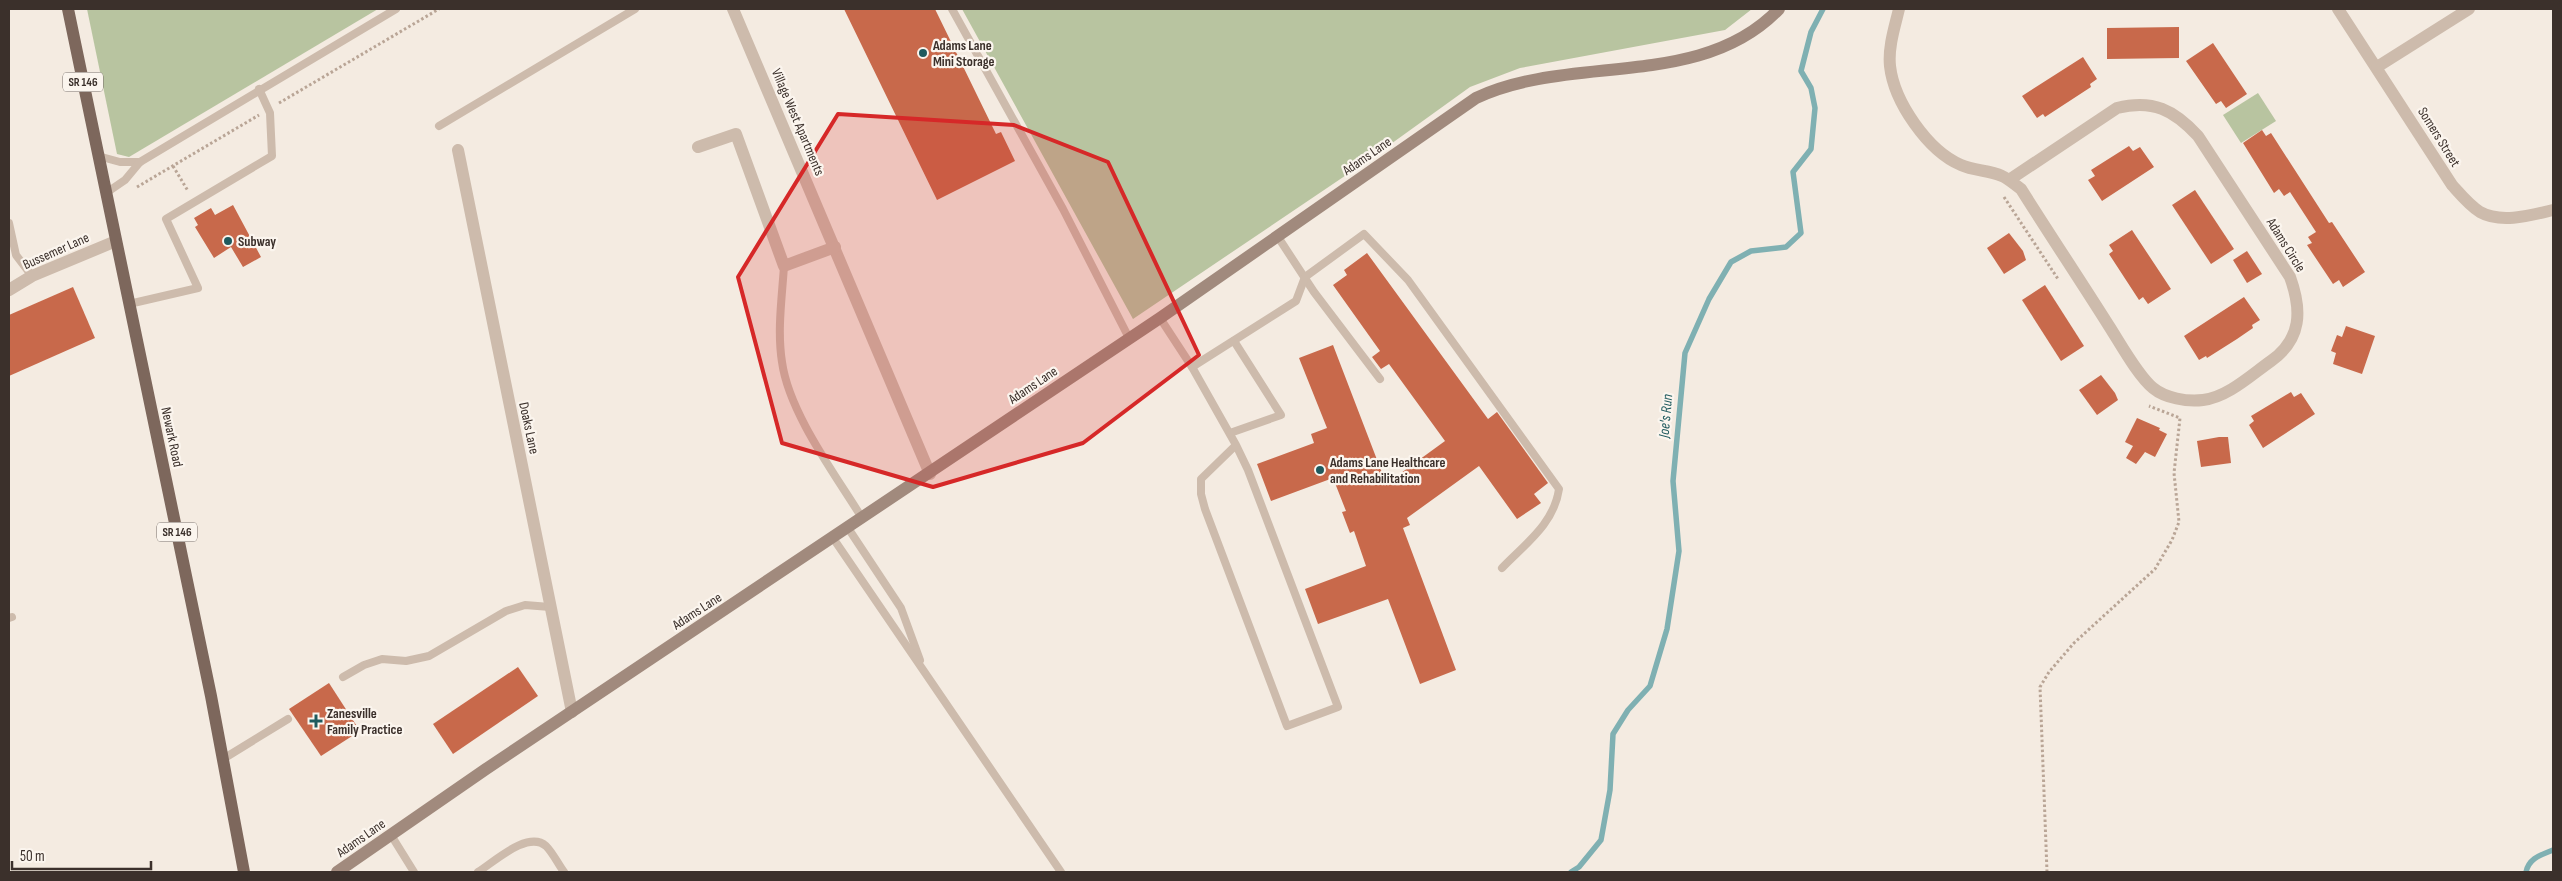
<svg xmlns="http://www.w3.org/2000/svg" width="2562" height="881" viewBox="0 0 2562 881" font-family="'Sofia Sans Condensed',sans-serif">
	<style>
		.green { fill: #b8c4a0 }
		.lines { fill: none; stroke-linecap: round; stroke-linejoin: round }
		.stream { stroke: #7fb0b2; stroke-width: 5.5 }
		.building { fill: #c8694b }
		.path { stroke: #b9a596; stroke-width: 3; stroke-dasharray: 2.5 2.5; stroke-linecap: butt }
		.lane { stroke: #cdbbac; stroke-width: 8 }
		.street { stroke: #cdbbac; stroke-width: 12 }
		.secondary { stroke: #a18a7d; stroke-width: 12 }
		.primary { stroke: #7d675c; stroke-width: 12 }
		.marked { fill: #d62828; fill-opacity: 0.2; stroke: #d62828; stroke-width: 4; stroke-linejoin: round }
		.poi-dot { fill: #1f5a5e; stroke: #fbf5ee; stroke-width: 2 }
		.labels { text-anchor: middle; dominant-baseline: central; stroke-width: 4.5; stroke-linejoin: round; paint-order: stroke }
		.shield { fill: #fbf5ee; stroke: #756b66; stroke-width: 1 }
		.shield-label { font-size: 12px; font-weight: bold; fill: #3b302b }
		.poi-label { font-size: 14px; font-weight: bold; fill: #3b302b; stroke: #fbf5ee; text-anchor: start }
		.street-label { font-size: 14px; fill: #3b302b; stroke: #fbf5ee }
		.water-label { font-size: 15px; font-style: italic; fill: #1f5a5e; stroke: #fbf5ee }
	</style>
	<rect width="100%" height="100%" fill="#f4ebe1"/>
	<g class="green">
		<polygon points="87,9 378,9 129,157 117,154"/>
		<polygon points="962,9 1752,9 1725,30 1520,68 1470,87 1370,159 1133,319"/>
		<polygon points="2258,93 2276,121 2241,143 2223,115"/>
	</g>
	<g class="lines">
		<g class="stream">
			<polyline points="1571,872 1579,867 1601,840 1610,790 1613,734 1628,710 1650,686 1667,629 1679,551 1673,481 1685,353 1709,299 1731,262 1751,251 1786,247 1801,233 1793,172 1811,149 1815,108 1811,88 1801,71 1811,32 1823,9"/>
			<path d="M2526 872C2529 858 2541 855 2553 850"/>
		</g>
	</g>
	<g class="building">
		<polygon points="844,9 935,9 996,134 1001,132 1015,161 937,200"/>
		<polygon points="2179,27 2179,58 2107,59 2107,28"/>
		<polygon points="2213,43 2247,94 2226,108 2221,101 2216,104 2186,61"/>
		<polygon points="2083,57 2097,79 2090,84 2091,87 2045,117 2043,114 2037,118 2022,96"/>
		<polygon points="2262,130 2266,136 2271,133 2329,223 2332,222 2365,272 2343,287 2339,280 2333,284 2307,245 2312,243 2308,237 2316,232 2290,192 2284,196 2279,189 2274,193 2243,143"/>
		<polygon points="2129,146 2133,151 2140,147 2154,167 2102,201 2088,180 2095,176 2091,170"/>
		<polygon points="2195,190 2234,249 2211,264 2172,205"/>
		<polygon points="233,205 261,257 243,267 231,247 214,258 195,227 198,225 194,218 211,208 215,215"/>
		<polygon points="2132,230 2171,289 2148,304 2143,297 2139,300 2109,254 2113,251 2109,245"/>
		<polygon points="2009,233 2023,251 2026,260 2004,274 1987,248"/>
		<polygon points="2247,251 2262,274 2247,283 2233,260"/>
		<polygon points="1367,253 1488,419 1497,412 1548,483 1534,494 1541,503 1517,519 1479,466 1407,518 1410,525 1403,528 1456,670 1420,684 1388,599 1318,624 1305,589 1366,566 1354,531 1350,533 1342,512 1346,511 1333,478 1271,501 1257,464 1314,443 1311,434 1327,428 1299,358 1333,345 1384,478 1388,476 1390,481 1445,441 1389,364 1381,369 1372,357 1380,351 1333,285 1347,275 1344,270"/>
		<polygon points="2045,285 2084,346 2061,361 2022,300"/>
		<polygon points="73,287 95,338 9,376 9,315"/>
		<polygon points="2244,297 2260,320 2252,325 2253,328 2237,339 2207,358 2206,356 2199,360 2184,336"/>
		<polygon points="2346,326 2375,336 2362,374 2333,364 2336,353 2331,351 2337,335 2342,337"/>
		<polygon points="2101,375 2115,393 2118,400 2097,415 2079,390"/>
		<polygon points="2291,392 2294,397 2301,393 2315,414 2263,448 2249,425 2254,421 2251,416"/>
		<polygon points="2137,418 2160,428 2159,430 2167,434 2155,457 2145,452 2136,464 2126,458 2133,446 2125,442"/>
		<polygon points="2219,437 2228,437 2231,463 2201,467 2197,441"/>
		<polygon points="518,667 538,696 453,754 433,724"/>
		<polygon points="329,683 360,731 321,756 289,709"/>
	</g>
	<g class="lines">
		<g class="path">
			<polyline points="279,103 439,9"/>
			<polyline points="173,166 188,191"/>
			<polyline points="137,187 259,115"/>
			<polyline points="2004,197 2058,279"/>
			<polyline points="2047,872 2040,687 2049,672 2074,643 2155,569 2172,540 2179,522 2174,473 2180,418 2149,406"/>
		</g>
		<g class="lane">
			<polyline points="952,9 1063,209 1129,338"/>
			<polyline points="439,126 635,9"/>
			<polyline points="98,156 120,162 140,162"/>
			<polyline points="106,193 125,180 140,162 396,9"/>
			<polyline points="9,223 16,255 32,276"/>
			<polyline points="1278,237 1314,292 1380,379"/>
			<path d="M784 266C782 297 777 331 782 362 789 413 835 474 862 518"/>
			<polyline points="129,304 198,288 166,219 272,156 270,113 259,89"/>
			<polyline points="1160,318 1192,367 1236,445 1201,479 1201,494 1205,509 1287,726 1338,707 1248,470 1236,445"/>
			<path d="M1192 367 1296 301 1305 277 1364 234 1408 280 1559 489C1554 524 1525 544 1502 568"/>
			<polyline points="1230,433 1281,415 1234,341"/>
			<polyline points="848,528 901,608 920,660"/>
			<polyline points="833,538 1061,872"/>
			<polyline points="9,618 12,617"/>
			<polyline points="343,677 364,665 382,659 406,661 429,656 506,611 525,605 550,607"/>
			<polyline points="223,759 288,719"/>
			<polyline points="391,835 414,872"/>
			<path d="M478 872C494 862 528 830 546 846 553 853 558 864 564 872"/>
		</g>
		<g class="street">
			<polyline points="733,9 930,474"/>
			<path d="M1899 9C1895 26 1888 47 1890 66 1894 102 1928 151 1961 165 1974 171 1989 170 2002 176 2009 179 2015 185 2021 189 2050 235 2080 280 2109 326 2120 343 2138 376 2153 388 2165 398 2187 402 2203 400 2228 397 2251 375 2271 361 2302 339 2302 310 2290 277L2198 136C2174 110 2153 99 2117 108L2009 180"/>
			<path d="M2338 9 2452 185C2461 195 2469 205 2480 212 2501 224 2532 215 2553 210"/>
			<polyline points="2377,67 2469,9"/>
			<polyline points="698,147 736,134 784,266 835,247"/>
			<polyline points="458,150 572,712"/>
			<polyline points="9,290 32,276 116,241"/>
		</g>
		<path class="secondary" d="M337 872 486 769 1160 318 1476 98C1571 53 1701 91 1779 9"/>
		<polyline class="primary" points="68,9 211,696 244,872"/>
	</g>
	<path class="marked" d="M838 114 1014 125 1108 162 1199 355 1083 443 933 487 782 443 738 277Z"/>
	<g class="poi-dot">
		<circle cx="923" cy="53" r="5"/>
		<circle cx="228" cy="241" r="5"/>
		<circle cx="1320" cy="470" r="5"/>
		<path d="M313.5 713.5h5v5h5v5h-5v5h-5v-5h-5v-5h5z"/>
	</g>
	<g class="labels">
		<g class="shield">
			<rect x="63" y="72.5" width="40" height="19" rx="4"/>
			<rect x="157" y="522.5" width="40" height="19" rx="4"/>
		</g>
		<g class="shield-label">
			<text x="83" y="82">SR 146</text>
			<text x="177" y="532">SR 146</text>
		</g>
		<g class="poi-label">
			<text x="933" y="45">Adams Lane<tspan x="933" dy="16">Mini Storage</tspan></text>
			<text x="238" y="241">Subway</text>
			<text x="1330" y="462">Adams Lane Healthcare<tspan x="1330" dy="16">and Rehabilitation</tspan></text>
			<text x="327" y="713">Zanesville<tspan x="327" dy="16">Family Practice</tspan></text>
		</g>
		<g class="street-label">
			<text transform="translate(798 122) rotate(67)">Village West Apartments</text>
			<text transform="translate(2439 137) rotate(58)">Somers Street</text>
			<text transform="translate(1367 156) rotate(-35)">Adams Lane</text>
			<text transform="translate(2286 245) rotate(58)">Adams Circle</text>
			<text transform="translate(56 251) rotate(-24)">Bussemer Lane</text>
			<text transform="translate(1033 385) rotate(-34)">Adams Lane</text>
			<text transform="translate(529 428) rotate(78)">Doaks Lane</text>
			<text transform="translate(172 437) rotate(78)">Newark Road</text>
			<text transform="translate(697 611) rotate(-33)">Adams Lane</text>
			<text transform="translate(361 838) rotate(-35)">Adams Lane</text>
		</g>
		<g class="water-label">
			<text transform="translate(1666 416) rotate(-85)">Joe's Run</text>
		</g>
	</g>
	<rect width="2562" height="881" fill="none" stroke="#3b302b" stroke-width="20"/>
	<path d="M12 861v8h139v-8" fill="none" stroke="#3b302b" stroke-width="2.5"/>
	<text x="20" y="861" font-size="15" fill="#3b302b" stroke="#fbf5ee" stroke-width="4" paint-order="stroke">50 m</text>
</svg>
